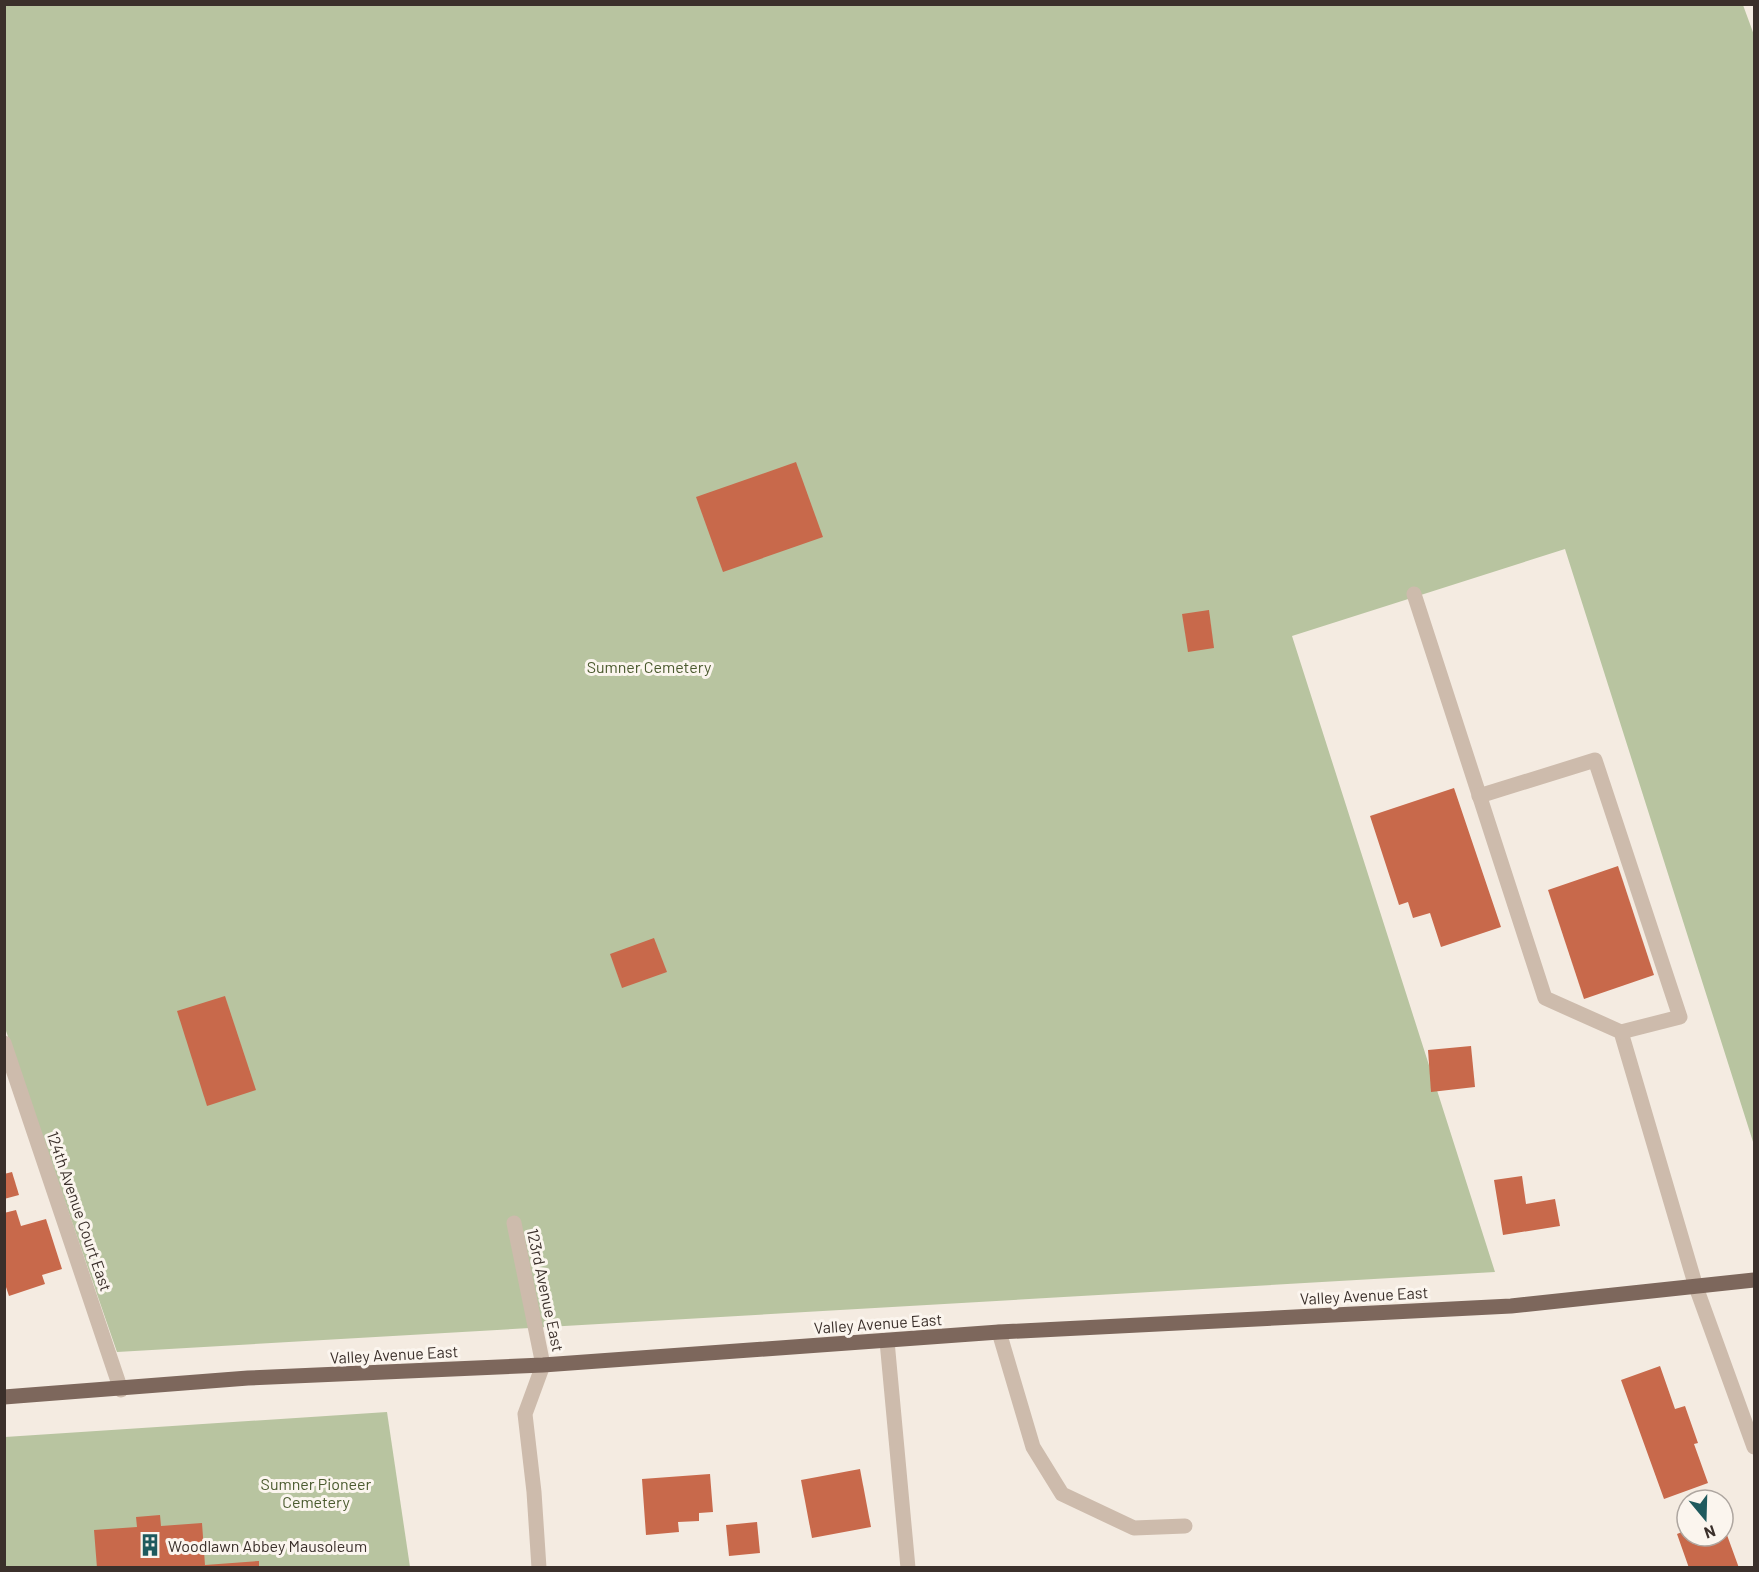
<svg xmlns="http://www.w3.org/2000/svg" width="1759" height="1572" viewBox="0 0 1759 1572" font-family="Barlow,sans-serif">
	<style>
		.green { fill: #b8c4a0 }
		.building { fill: #c8694b }
		.lines { fill: none; stroke-linecap: round; stroke-linejoin: round }
		.minor { stroke: #cdbbac; stroke-width: 15 }
		.major { stroke: #7d675c; stroke-width: 15 }
		.labels { text-anchor: middle; dominant-baseline: central; stroke-width: 6; stroke-linejoin: round; paint-order: stroke }
		.park-label { font-size: 16px; fill: #4a5a2e; stroke: #fbf5ee }
		.street-label { font-size: 16px; fill: #3b302b; stroke: #fbf5ee }
		.poi-label { font-size: 16px; fill: #3b302b; stroke: #fbf5ee; text-anchor: start }
	</style>
	<rect width="100%" height="100%" fill="#f4ebe1"/>
	<g class="green">
		<polygon points="4,5 1743,5 1754,35 1754,1145 1565,549 1292,636 1495,1272 117,1352 5,1028"/>
		<polygon points="387,1412 410,1567 5,1568 5,1437"/>
	</g>
	<g class="building">
		<polygon points="796,462 823,537 723,572 696,497"/>
		<polygon points="1209,610 1214,648 1188,652 1182,614"/>
		<polygon points="1454,788 1501,927 1441,947 1430,913 1413,918 1408,902 1399,905 1370,816"/>
		<polygon points="1618,866 1654,975 1584,999 1548,890"/>
		<polygon points="654,938 667,972 622,988 610,954"/>
		<polygon points="225,996 256,1090 207,1106 177,1011"/>
		<polygon points="1471,1046 1475,1087 1431,1092 1428,1050"/>
		<polygon points="12,1172 19,1195 4,1199 4,1174"/>
		<polygon points="1522,1176 1526,1204 1555,1199 1560,1226 1503,1235 1494,1180"/>
		<polygon points="16,1210 21,1226 46,1219 62,1269 42,1275 45,1284 9,1296 4,1281 4,1213"/>
		<polygon points="1660,1366 1675,1409 1685,1406 1698,1443 1694,1444 1708,1483 1664,1499 1621,1380"/>
		<polygon points="860,1469 871,1527 812,1538 801,1480"/>
		<polygon points="710,1474 713,1512 699,1513 699,1521 678,1522 679,1532 646,1535 642,1479"/>
		<polygon points="160,1515 161,1526 202,1523 205,1565 259,1561 259,1568 97,1568 94,1530 137,1527 136,1517"/>
		<polygon points="757,1522 760,1553 729,1556 726,1525"/>
		<polygon points="1723,1524 1739,1568 1689,1568 1677,1534 1687,1530 1687,1536 1723,1536"/>
	</g>
	<g class="lines">
		<g class="minor">
			<polyline points="1414,594 1545,998 1621,1032 1696,1287 1754,1447"/>
			<polyline points="1479,796 1595,760 1680,1017 1621,1032"/>
			<polyline points="4,1043 121,1390"/>
			<polyline points="514,1223 543,1365 525,1414 534,1492 539,1568"/>
			<polyline points="999,1332 1033,1447 1062,1494 1134,1528 1185,1526"/>
			<polyline points="887,1341 908,1568"/>
		</g>
		<polyline class="major" points="4,1397 248,1378 543,1365 999,1332 1511,1306 1754,1280"/>
	</g>
	<defs>
		<g id="building-bare" transform="scale(1.8)"><path d="M-4-6H4V6H1V3H-1V6H-4ZM-2.5-4.3h1.7v1.8h-1.7ZM.8-4.3h1.7v1.8H.8ZM-2.5-1h1.7V.8h-1.7ZM.8-1h1.7V.8H.8Z" fill="#1f5a5e" stroke="#fbf5ee" stroke-width="2.5" paint-order="stroke"/></g>
	</defs>
	<g fill-rule="evenodd">
		<use href="#building-bare" x="150" y="1545"/>
	</g>
	<g class="labels">
		<g class="park-label">
			<text x="649" y="666">Sumner Cemetery</text>
			<text x="316" y="1483">Sumner Pioneer<tspan x="316" dy="18">Cemetery</tspan></text>
		</g>
		<g class="street-label">
			<text transform="translate(80 1211) rotate(71)">124th Avenue Court East</text>
			<text transform="translate(546 1290) rotate(78)">123rd Avenue East</text>
			<text transform="translate(1364 1295) rotate(-3)">Valley Avenue East</text>
			<text transform="translate(878 1323) rotate(-4)">Valley Avenue East</text>
			<text transform="translate(394 1354) rotate(-3)">Valley Avenue East</text>
		</g>
		<g class="poi-label">
			<text x="168" y="1545">Woodlawn Abbey Mausoleum</text>
		</g>
	</g>
	<rect width="1759" height="1572" fill="none" stroke="#3b302b" stroke-width="12"/>
	<g transform="translate(1705 1518) rotate(161)"><circle r="28" fill="#fbf5ee" stroke="#aea6a0" stroke-width="1.5"/>
	<path d="M0-4.5L10 22L0 15L-10 22Z" fill="#1f5a5e"/>
	<text y="-9" font-size="16" font-weight="bold" text-anchor="middle" fill="#3b302b">N</text>
	</g>
</svg>
